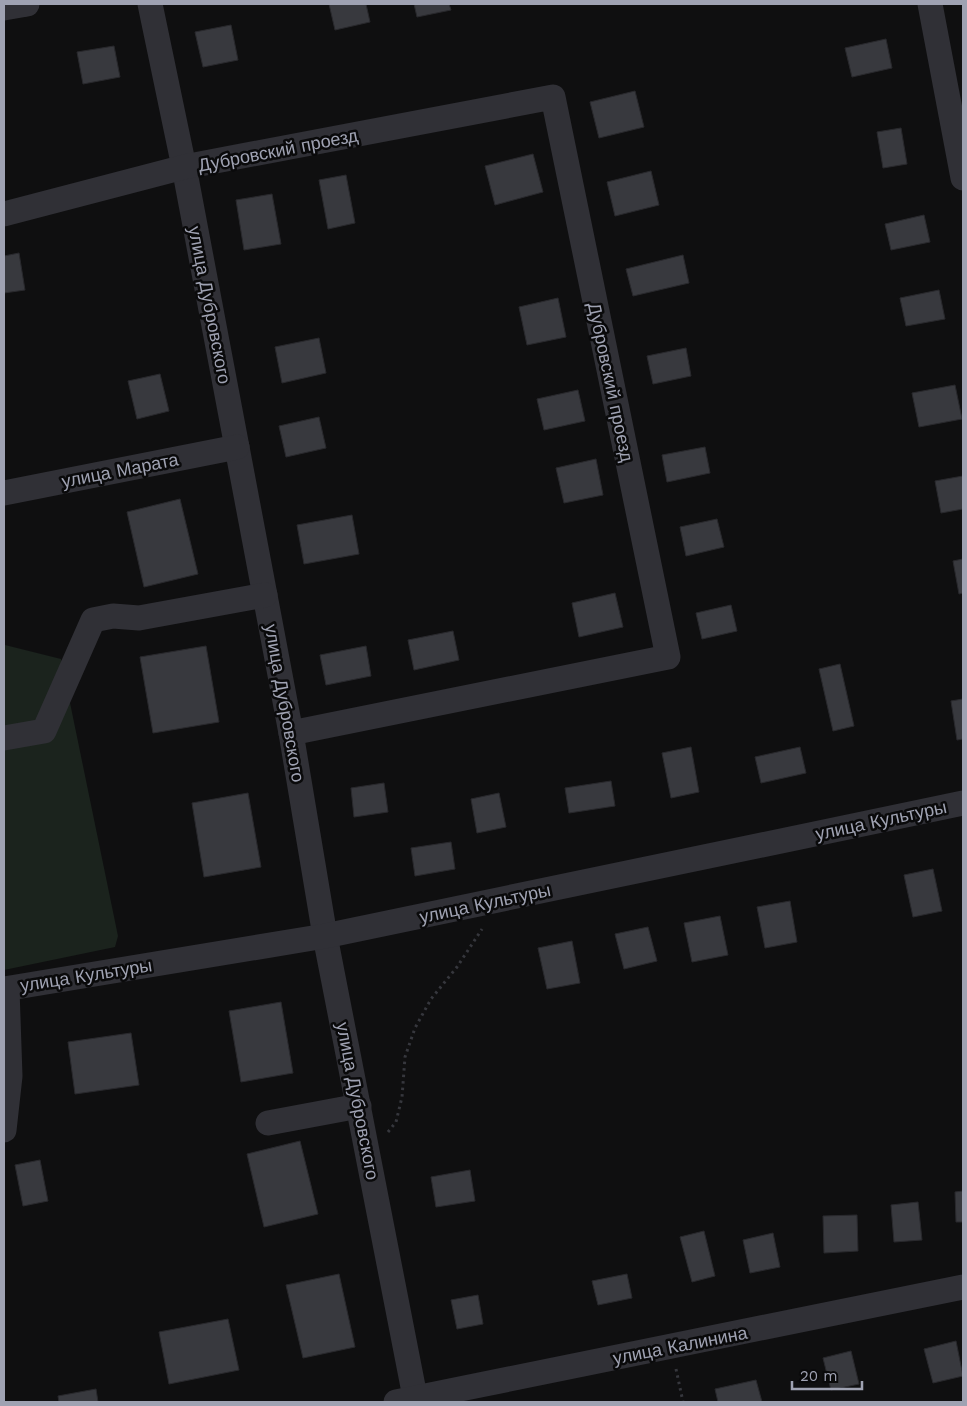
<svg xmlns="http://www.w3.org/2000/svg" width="967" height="1406" viewBox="0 0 967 1406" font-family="'Work Sans',sans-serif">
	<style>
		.green { fill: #1b231d }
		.building { fill: #38393e; stroke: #29292d }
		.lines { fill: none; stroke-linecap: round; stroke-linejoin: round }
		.path { stroke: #36373d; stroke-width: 3; stroke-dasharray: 2.5 4; stroke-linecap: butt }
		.minor { stroke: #303036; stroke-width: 25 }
		.labels { text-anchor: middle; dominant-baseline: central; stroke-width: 5; stroke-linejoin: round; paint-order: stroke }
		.street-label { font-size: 18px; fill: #9fa2b2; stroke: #0a0a0b }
	</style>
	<rect width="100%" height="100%" fill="#0f0f10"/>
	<polygon class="green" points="5,645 61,659 118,936 115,947 4,970"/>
	<g class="building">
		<polygon points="329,4 366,4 370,22 335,30"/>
		<polygon points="414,4 449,4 451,10 417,17"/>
		<polygon points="231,25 238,60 203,67 195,32"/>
		<polygon points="886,39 892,68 852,77 845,48"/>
		<polygon points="114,46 120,77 83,84 77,52"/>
		<polygon points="635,91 644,127 599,138 590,102"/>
		<polygon points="901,128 907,164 883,168 877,132"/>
		<polygon points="533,154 543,192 495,205 485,166"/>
		<polygon points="651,171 659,205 615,216 607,182"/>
		<polygon points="346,175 355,223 328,229 319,180"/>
		<polygon points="272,194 281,244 244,250 236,200"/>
		<polygon points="924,215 930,242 891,250 885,224"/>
		<polygon points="19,253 25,290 4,293 4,256"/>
		<polygon points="683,255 689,283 633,296 626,269"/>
		<polygon points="939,290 945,319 906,326 900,298"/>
		<polygon points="558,298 566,337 527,345 519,307"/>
		<polygon points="319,338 326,373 282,383 275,347"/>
		<polygon points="686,348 691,376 653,384 647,356"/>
		<polygon points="160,374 169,411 137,419 128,381"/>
		<polygon points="955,385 962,419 919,427 912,393"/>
		<polygon points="578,390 585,421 544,430 537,399"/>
		<polygon points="319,417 326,448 286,457 279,426"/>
		<polygon points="705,447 710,473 667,482 662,455"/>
		<polygon points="596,459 603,495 564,503 556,468"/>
		<polygon points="963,476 963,509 941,513 935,481"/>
		<polygon points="180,499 198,574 144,587 127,512"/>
		<polygon points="352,515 359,554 304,564 297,525"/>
		<polygon points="717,519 724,547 686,556 680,527"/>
		<polygon points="963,559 963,593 959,594 953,561"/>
		<polygon points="615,593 623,627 579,637 572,603"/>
		<polygon points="731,605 737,631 702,639 696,613"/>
		<polygon points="453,631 459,660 414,670 408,640"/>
		<polygon points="206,646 219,722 153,733 140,657"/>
		<polygon points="366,646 371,676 326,685 320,655"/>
		<polygon points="840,664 854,726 833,731 819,669"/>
		<polygon points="963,699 963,739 957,740 951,701"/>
		<polygon points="691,747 699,792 671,798 662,753"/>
		<polygon points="800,747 806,773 761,783 755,757"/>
		<polygon points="611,781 615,806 569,813 565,788"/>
		<polygon points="384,783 388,812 354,817 351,788"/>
		<polygon points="248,793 261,867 204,877 192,803"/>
		<polygon points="499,793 506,827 477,833 471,799"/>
		<polygon points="451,842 455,869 415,876 411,848"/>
		<polygon points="933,869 942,911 913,917 904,875"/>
		<polygon points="790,901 797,942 765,948 757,907"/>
		<polygon points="720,916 728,955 692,962 684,923"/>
		<polygon points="648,927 657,961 624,969 615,934"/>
		<polygon points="572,941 580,983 547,989 538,948"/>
		<polygon points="281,1002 293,1073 241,1082 229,1011"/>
		<polygon points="131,1033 139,1085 75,1094 68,1042"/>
		<polygon points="300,1141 318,1214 264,1227 247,1154"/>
		<polygon points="40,1160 48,1201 23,1206 15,1165"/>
		<polygon points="470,1170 475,1201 436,1207 431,1177"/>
		<polygon points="963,1191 963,1222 956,1222 955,1192"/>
		<polygon points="918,1202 922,1240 894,1242 891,1205"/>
		<polygon points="857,1215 858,1251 824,1253 823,1216"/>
		<polygon points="704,1231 715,1276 692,1282 680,1237"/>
		<polygon points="773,1233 780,1267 750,1273 743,1240"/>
		<polygon points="339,1274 355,1347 303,1358 286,1285"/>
		<polygon points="627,1274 632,1298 598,1305 592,1281"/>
		<polygon points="478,1295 483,1324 457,1329 451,1300"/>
		<polygon points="228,1319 239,1370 169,1384 159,1332"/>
		<polygon points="956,1341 963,1376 933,1383 924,1349"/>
		<polygon points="851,1351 859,1384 831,1390 823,1358"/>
		<polygon points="756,1380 762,1402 718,1402 715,1389"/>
		<polygon points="96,1389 98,1402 59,1402 58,1396"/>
	</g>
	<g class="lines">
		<g class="path">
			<polyline points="388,1132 396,1122 402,1097 405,1057 415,1028 431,999 457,967 482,929"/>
			<polyline points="676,1369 683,1402"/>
		</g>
		<g class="minor">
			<polyline points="150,4 184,167 291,733 325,936 416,1402"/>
			<polyline points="930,4 963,178"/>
			<polyline points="4,8 27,4"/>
			<polyline points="4,214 184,167 553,97 668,657 291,733"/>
			<polyline points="4,493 237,447"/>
			<polyline points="4,738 44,731 93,620 113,616 139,618 265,595"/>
			<polyline points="4,989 325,936 963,803"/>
			<polyline points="268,1123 359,1106"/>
			<polyline points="4,1130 10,1076 7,989"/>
			<polyline points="396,1402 963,1287"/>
		</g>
	</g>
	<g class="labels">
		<g class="street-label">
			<text transform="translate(278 150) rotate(-11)">Дубровский проезд</text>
			<text transform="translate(210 305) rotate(79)">улица Дубровского</text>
			<text transform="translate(611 382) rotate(78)">Дубровский проезд</text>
			<text transform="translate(120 470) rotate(-11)">улица Марата</text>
			<text transform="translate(285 703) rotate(80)">улица Дубровского</text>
			<text transform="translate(881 820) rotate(-12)">улица Культуры</text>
			<text transform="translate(485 903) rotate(-12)">улица Культуры</text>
			<text transform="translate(86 975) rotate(-9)">улица Культуры</text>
			<text transform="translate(358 1101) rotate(79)">улица Дубровского</text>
			<text transform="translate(680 1345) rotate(-11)">улица Калинина</text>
		</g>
	</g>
	<rect width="967" height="1406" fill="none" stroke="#9fa2b2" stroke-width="10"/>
	<path d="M792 1381v8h70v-8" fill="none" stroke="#9fa2b2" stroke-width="2.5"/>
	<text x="800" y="1381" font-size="15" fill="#9fa2b2" stroke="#0a0a0b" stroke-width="4" paint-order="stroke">20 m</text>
</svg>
